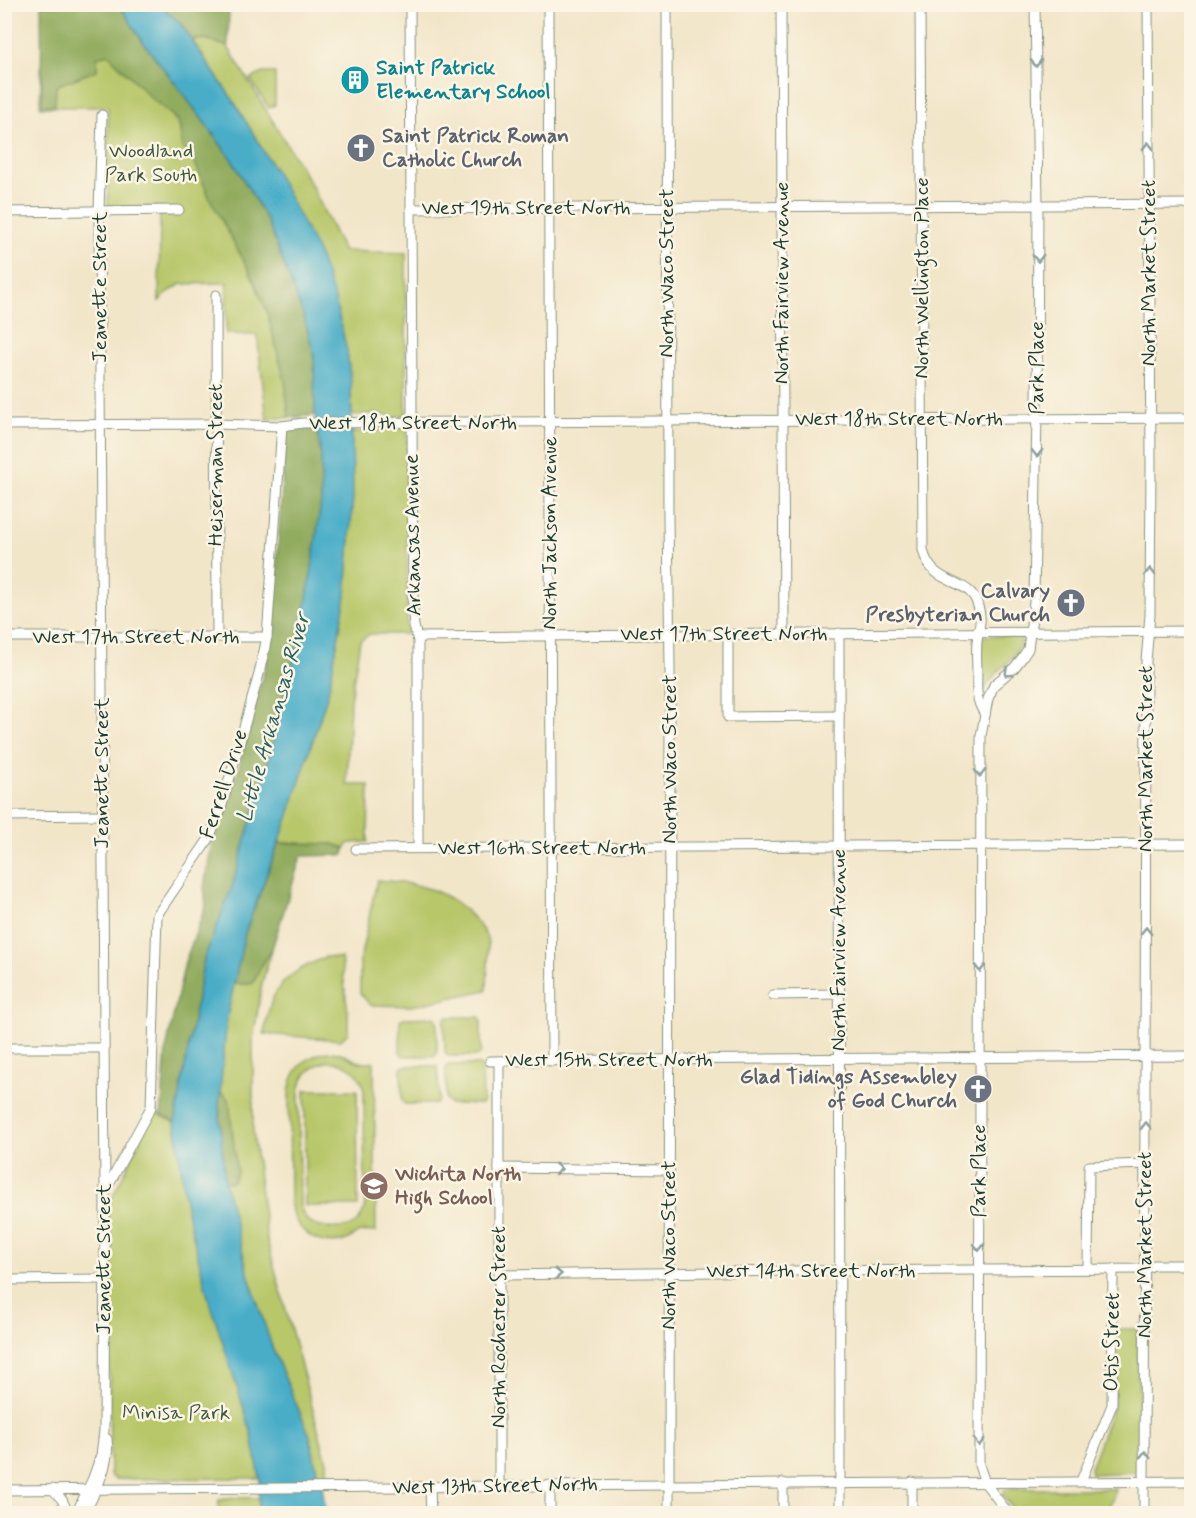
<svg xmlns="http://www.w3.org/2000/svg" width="1196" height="1518" viewBox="0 0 1196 1518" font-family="Mynerve,sans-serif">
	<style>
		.green { fill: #b8c76a; stroke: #6c824f; stroke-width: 1.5; fill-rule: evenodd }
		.forest { fill: #92ac5e; stroke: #587449; stroke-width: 1.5 }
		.water { fill: #48adc8; stroke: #34757e; stroke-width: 1.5 }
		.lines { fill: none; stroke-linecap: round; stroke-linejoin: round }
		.minor-casing { stroke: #88927e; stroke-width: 11 }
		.minor { stroke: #fff; stroke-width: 9 }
		.oneway { stroke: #8f9e9a }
		.labels { text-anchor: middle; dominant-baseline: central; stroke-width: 5; stroke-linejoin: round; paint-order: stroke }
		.culture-label { font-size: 21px; font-weight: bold; fill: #0d838f; stroke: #fcf5e5; text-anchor: start }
		.worship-label { font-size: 21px; font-weight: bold; fill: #5b616d; stroke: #fcf5e5; text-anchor: end }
		.park-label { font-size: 21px; fill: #3e593f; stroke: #fcf5e5 }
		.street-label { font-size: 21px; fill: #1f3d34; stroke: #fcf5e5 }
		.education-label { font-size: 21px; font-weight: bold; fill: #785e54; stroke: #fcf5e5; text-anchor: start }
		.water-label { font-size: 22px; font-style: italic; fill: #2b5f60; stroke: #fcf5e5 }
	</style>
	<rect width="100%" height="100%" fill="#fcf5e5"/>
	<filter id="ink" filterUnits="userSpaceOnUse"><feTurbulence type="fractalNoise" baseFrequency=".0167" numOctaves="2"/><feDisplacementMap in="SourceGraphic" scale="12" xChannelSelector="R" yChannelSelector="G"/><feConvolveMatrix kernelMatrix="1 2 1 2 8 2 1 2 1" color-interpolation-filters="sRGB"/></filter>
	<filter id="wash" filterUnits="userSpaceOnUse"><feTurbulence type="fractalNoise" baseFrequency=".008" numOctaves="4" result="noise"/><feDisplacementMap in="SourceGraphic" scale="24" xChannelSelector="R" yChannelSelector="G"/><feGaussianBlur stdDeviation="1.35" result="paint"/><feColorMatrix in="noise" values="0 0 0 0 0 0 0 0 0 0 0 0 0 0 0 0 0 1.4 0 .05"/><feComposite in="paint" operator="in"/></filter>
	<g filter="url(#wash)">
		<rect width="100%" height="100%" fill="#f2e6c9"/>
		<g class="green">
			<polygon points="43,5 155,87 199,159 269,296 294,417 267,419 257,335 226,334 227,283 181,284 170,291 159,301 160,207 108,207 108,107 40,107"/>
			<path d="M206 39 228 47 311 184 343 251 406 253V412L405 415C394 419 391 416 381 414 372 413 361 415 352 415L351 383 347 351 334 296 276 172 233 100 192 40Z"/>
			<polygon points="263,73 275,73 275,105 269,108 250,79"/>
			<polygon points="386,427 406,428 407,431 407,624 409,634 370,634 360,641 350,700 347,785 369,785 368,842 350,843 345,848 333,844 279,843 289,815 328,693 346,596 353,495 352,432 380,431"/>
			<path d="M981 636H1020L1022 639C1018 653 1008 662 998 672 992 678 987 685 982 692L980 691Z"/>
			<path d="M377 880C415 883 447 888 474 919 479 925 484 931 487 938 490 949 487 977 487 990L412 1006 370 1005 360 993V960Z"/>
			<path d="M271 952 262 983 253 1040V1131L267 1240 327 1462V1475L325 1478H318L310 1436 273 1350 249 1277 225 1183 233 1181 229 1100 220 1091 227 1017 234 984H252C259 974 262 961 271 952Z"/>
			<path d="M326 957 341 958 348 1013V1033L341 1040 264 1034C266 1025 267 1015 270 1006 278 978 302 967 326 957Z"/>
			<polygon points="435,1017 437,1020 437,1052 435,1056 403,1056 400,1052 400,1020 403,1018"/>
			<polygon points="447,1017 479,1017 481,1019 481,1052 479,1056 448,1056 445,1052 444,1020"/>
			<path d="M327 1052 341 1053 359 1062H374L376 1232C372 1232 365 1231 361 1232 354 1234 349 1241 340 1242 313 1247 293 1227 290 1202L289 1095C290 1072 304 1056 327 1052ZM325 1062C345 1060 361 1071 364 1091L365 1207C363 1213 360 1220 355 1224 349 1228 342 1228 336 1228 317 1228 305 1226 300 1205L299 1092C301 1076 310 1067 325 1062Z"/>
			<polygon points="448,1065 480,1065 482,1068 483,1100 481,1104 449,1104 446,1100 446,1068"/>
			<polygon points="404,1066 436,1066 438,1068 439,1100 436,1104 405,1104 402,1101 401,1068"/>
			<polygon points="305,1090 357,1090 358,1206 305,1206"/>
			<polygon points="154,1112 175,1122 186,1207 207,1293 251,1431 260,1478 115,1479 110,1475 108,1206"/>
			<polygon points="1115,1329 1138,1329 1140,1472 1091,1474 1090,1468 1114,1404"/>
			<polygon points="1007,1489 1116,1489 1107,1514 1017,1513 1002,1495 1004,1490"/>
			<polygon points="236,1498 259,1498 258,1513 218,1513 219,1500"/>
		</g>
		<g class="forest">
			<polygon points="41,5 115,5 122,9 143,42 182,92 232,160 267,220 304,317 314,354 315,415 289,418 285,382 267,312 252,276 209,197 195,163 182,148 179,121 151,98 108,54 97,57 97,70 56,86 55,105 42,105"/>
			<polygon points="160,5 229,5 228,47 206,39 192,40 179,22"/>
			<polygon points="317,427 321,455 321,502 312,568 303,622 268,762 233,884 204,959 175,1122 161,1115 166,1050 185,962 206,905 204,887 211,847 229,806 268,656 272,637 286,429"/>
			<path d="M279 843 333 844 345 848 344 855 301 856 271 952C262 961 259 974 252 984H234L245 933Z"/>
			<polygon points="220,1091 229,1100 237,1173 233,1181 225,1183 219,1104"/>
		</g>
		<polygon class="water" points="115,5 160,5 179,22 233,100 276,172 317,250 334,296 347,351 351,383 353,495 346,596 328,693 289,815 245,933 227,1017 219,1104 225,1183 249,1277 273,1350 310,1436 318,1478 322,1486 326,1513 258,1513 260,1478 251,1431 207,1293 186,1207 175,1122 204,959 233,884 268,762 303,622 312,568 321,502 321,455 315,415 314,354 304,317 267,220 232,160 182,92 143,42 122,9"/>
	</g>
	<g filter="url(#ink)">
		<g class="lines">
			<g class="minor-casing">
				<g id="minor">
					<polyline points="410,4 413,613 414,626 418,641 418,848"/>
					<polyline points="548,4 552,1061"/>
					<polyline points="667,4 668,518 670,668 669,1514"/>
					<polyline points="781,4 784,633"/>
					<path d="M920 4 923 550C932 589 970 575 978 606 983 622 978 628 977 642 976 653 977 664 977 674 977 682 976 690 978 698 978 703 982 709 985 715"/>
					<polyline points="411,209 1192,204"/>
					<polyline points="4,212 179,210"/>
					<polyline points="216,295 217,636"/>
					<polyline points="4,425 216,424 282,426 303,423 1192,418"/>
					<polyline points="839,633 840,1514"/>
					<polyline points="728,634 728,717 839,716"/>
					<polyline points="4,637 267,637"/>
					<polyline points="417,637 1192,631"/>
					<polyline points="4,816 102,815"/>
					<polyline points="356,849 1192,844"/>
					<polyline points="773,995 840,994"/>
					<polyline points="4,1048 103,1048"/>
					<polyline points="490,1061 1192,1056"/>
					<polyline points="499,1168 669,1170"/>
					<polyline points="106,1190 151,1107 157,915 208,840 220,812 259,674 267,637 282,426"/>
					<polyline points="1088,1269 1089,1166 1146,1164"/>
					<polyline points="500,1275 791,1271 1145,1269 1154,1265 1192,1265"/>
					<polyline points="4,1280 105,1279"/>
					<polyline points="1081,1481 1112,1405 1113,1269"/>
					<polyline points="783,1483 783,1514"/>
					<polyline points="550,1485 550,1514"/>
					<polyline points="499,1486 499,1061"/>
					<polyline points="430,1488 431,1514"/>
					<path d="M52 1489C60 1497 66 1502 66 1514"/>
					<polyline points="4,1490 1192,1481"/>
					<polyline points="76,1514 93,1478 101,1455 104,1431 105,1192 99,211 102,115"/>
					<path d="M85 1514C95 1490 111 1465 107 1439"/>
					<polyline points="912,1514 912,1482"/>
					<polyline points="1009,1514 985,1483 979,1465 981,736 988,699 994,685 1014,668 1022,658 1028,649 1034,602 1037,410 1038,205 1035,4"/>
					<polyline points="1144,1514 1146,661 1150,615 1151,461 1148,4"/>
				</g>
			</g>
			<use href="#minor" class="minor"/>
		</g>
		<defs><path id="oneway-chevron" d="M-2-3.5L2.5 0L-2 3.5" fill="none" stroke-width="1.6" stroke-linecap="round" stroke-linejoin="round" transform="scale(1.5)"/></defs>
		<g class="oneway">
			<use href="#oneway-chevron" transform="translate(1036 63) rotate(89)"/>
			<use href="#oneway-chevron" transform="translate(1148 146) rotate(-90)"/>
			<use href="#oneway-chevron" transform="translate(1038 258) rotate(90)"/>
			<use href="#oneway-chevron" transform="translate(1037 453) rotate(91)"/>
			<use href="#oneway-chevron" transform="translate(1150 572) rotate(-90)"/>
			<use href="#oneway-chevron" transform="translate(1008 673) rotate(138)"/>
			<use href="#oneway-chevron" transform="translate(980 773) rotate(90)"/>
			<use href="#oneway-chevron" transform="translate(1146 931) rotate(-90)"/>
			<use href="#oneway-chevron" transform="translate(980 968) rotate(90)"/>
			<use href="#oneway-chevron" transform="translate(1146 1126) rotate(-90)"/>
			<use href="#oneway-chevron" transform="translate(558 1169) rotate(1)"/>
			<use href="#oneway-chevron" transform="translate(979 1247) rotate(90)"/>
			<use href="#oneway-chevron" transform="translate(558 1274) rotate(-1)"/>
			<use href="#oneway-chevron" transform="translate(979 1442) rotate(90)"/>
			<use href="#oneway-chevron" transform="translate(1145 1455) rotate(-90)"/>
		</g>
	</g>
	<defs>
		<g id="building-disc" transform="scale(1.5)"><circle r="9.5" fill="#0f9aa8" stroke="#fcf5e5"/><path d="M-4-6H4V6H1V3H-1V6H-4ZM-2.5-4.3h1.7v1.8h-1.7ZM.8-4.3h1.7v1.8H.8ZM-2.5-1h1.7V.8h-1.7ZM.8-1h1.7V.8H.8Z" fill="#fff"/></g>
		<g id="church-disc" transform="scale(1.5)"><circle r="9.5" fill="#6b7280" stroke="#fcf5e5"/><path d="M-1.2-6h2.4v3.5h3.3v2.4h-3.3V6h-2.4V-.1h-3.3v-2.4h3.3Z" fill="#fff"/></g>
		<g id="school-disc" transform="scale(1.5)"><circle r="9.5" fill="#8d6e63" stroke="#fcf5e5"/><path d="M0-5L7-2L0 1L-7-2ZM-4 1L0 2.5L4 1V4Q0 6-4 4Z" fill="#fff"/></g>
	</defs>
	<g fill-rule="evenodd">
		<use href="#building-disc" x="355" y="80"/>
		<use href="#church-disc" x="361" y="148"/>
		<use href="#church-disc" x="1071" y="603"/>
		<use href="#church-disc" x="978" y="1089"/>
		<use href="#school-disc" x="374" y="1186"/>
	</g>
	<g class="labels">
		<g class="culture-label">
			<text x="376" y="68">Saint Patrick<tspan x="376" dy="24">Elementary School</tspan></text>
		</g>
		<g class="worship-label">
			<text x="382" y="136" text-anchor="start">Saint Patrick Roman<tspan x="382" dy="24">Catholic Church</tspan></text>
			<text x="1050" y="591">Calvary<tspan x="1050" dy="24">Presbyterian Church</tspan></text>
			<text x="957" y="1077">Glad Tidings Assembley<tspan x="957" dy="24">of God Church</tspan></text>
		</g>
		<g class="park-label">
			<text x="151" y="151">Woodland<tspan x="151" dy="24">Park South</tspan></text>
			<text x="176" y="1413">Minisa Park</text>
		</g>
		<g class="street-label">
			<text x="526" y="208">West 19th Street North</text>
			<text transform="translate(667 273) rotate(-90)">North Waco Street</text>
			<text transform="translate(1149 273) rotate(-90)">North Market Street</text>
			<text transform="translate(922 278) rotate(-90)">North Wellington Place</text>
			<text transform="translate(782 283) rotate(-90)">North Fairview Avenue</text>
			<text transform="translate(100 287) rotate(-90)">Jeanette Street</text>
			<text transform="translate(1037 368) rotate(-90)">Park Place</text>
			<text x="899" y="419">West 18th Street North</text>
			<text x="413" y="423">West 18th Street North</text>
			<text transform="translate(216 465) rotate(-90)">Heiserman Street</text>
			<text transform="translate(550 533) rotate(-90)">North Jackson Avenue</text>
			<text transform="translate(413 535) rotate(-91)">Arkansas Avenue</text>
			<text x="724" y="634">West 17th Street North</text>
			<text x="136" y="637">West 17th Street North</text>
			<text transform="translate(670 759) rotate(-90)">North Waco Street</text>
			<text transform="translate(1146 759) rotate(-90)">North Market Street</text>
			<text transform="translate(102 773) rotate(-90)">Jeanette Street</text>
			<text transform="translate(224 784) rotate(-72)">Ferrell Drive</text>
			<text x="542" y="848">West 16th Street North</text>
			<text transform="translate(839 950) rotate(-90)">North Fairview Avenue</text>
			<text x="609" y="1060">West 15th Street North</text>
			<text transform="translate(979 1171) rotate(-90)">Park Place</text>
			<text transform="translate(669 1245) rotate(-90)">North Waco Street</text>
			<text transform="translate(1145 1245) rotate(-90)">North Market Street</text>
			<text transform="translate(104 1259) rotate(-90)">Jeanette Street</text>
			<text x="811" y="1271">West 14th Street North</text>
			<text transform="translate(499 1327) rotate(-90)">North Rochester Street</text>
			<text transform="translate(1112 1342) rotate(-89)">Otis Street</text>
			<text transform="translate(495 1486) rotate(-1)">West 13th Street North</text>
		</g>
		<g class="education-label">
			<text x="395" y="1174">Wichita North<tspan x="395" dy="24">High School</tspan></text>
		</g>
		<g class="water-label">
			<text transform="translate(274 718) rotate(-74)">Little Arkansas River</text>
		</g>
	</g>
	<rect width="1196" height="1518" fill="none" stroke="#fcf5e5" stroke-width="24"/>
</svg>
